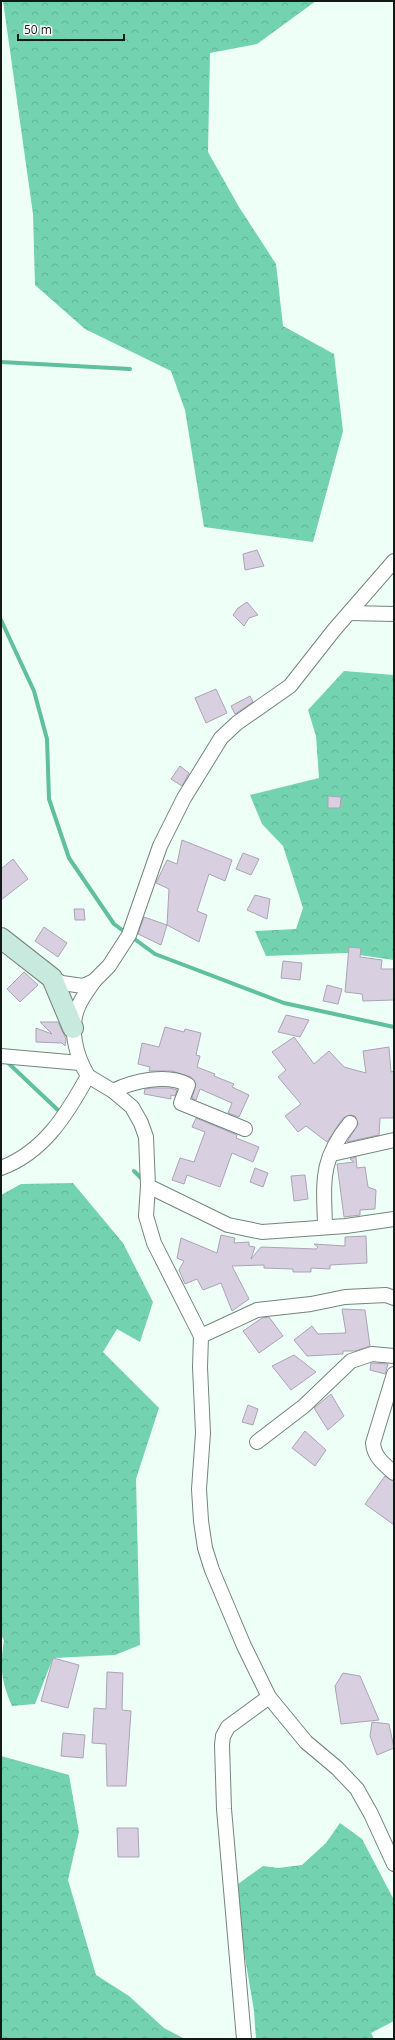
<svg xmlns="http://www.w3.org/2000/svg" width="395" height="2040" viewBox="0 0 395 2040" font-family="'Open Sans',sans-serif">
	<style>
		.forest { fill: url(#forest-crowns) }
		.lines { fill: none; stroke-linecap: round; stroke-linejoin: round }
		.stream { stroke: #60c09e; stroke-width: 4 }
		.building { fill: #d8d0e1; stroke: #aba3b4 }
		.street-casing { stroke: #73857d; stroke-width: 16 }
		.secondary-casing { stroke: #73857d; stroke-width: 22 }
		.street { stroke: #fff; stroke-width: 14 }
		.secondary { stroke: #c7e9de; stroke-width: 20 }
	</style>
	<defs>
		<pattern id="forest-crowns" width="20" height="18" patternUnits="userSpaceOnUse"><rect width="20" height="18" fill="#73d3b0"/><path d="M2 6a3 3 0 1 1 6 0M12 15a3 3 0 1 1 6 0" fill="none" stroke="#62b597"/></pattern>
	</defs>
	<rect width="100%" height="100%" fill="#eefff7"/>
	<g class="forest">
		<polygon points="3,1 316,1 257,44 210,53 208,152 239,207 276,264 283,326 334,354 343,431 313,542 204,527 185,410 171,371 85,329 35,285 33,214"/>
		<polygon points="344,671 394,675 394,960 346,953 266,956 255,931 296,929 303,908 283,846 262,824 250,795 319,778 316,736 308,710"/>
		<path d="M73 1183 123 1243 153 1302 140 1342 117 1329 103 1352 159 1408 136 1479 140 1645 115 1655 53 1658 35 1704 12 1706C1 1681 0 1668 4 1640L1 1635V1195L21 1184Z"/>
		<polygon points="1,1756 69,1775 79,1832 68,1880 96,1975 129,1996 164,2028 185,2039 1,2039"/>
		<polygon points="340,1823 362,1839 394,1900 394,2021 371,2033 374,2039 256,2039 254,2011 238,1916 238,1884 263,1866 278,1868 302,1865 326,1843"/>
	</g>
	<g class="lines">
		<g class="stream">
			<polyline points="1,362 130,369"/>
			<polyline points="1,620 34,691 47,739 49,799 69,858 114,924 155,954 284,1003 394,1027"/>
			<polyline points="5,1060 60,1112"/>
			<polyline points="134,1171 144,1181"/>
		</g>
	</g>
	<g class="building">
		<polygon points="257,550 264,566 245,570 243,554"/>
		<polygon points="247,602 258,615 249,618 244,626 233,615 238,608"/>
		<polygon points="216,689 227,713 206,723 195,698"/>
		<polygon points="250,696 253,702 235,714 231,706"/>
		<polygon points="180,766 189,773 182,786 171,779"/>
		<polygon points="328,796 341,797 340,808 328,808"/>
		<polygon points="182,840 232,860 225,881 209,874 197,911 207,915 199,942 167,925 169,889 156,883 167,860 177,864"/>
		<polygon points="243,853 259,859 251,875 236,869"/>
		<polygon points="13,859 28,879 1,900 1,869"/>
		<polygon points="255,895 270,899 267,919 247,910"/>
		<polygon points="74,909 84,909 85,920 75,920"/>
		<polygon points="144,917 167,925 161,945 138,934"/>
		<polygon points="44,927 67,943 58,957 35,941"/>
		<polygon points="349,947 361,948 360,957 382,960 381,969 394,969 394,1000 363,1001 362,994 345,992"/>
		<polygon points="283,961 302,963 300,980 281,978"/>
		<polygon points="24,972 38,985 20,1002 7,989"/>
		<polygon points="327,985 342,989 338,1004 323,1001"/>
		<polygon points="286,1015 309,1020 300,1037 278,1032"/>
		<polygon points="40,1022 58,1022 66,1039 65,1046 62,1043 36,1042 36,1028 52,1034"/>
		<polygon points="165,1027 184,1032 185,1029 201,1033 196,1055 200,1056 197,1067 215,1074 214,1076 234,1084 232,1087 249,1095 239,1117 228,1113 232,1103 200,1089 196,1100 192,1098 196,1084 191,1077 172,1071 149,1071 150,1067 138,1064 142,1043 159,1047"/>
		<polygon points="294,1037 314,1064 329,1051 344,1067 366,1073 363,1051 389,1047 391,1072 394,1071 394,1118 380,1118 379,1135 347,1142 358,1124 355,1116 351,1115 343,1118 327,1142 306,1126 298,1132 285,1116 301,1104 278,1077 286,1070 272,1052"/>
		<polygon points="152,1088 170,1088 177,1090 175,1096 171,1095 171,1099 144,1094 145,1089"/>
		<polygon points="196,1118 237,1135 236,1138 259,1147 253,1162 232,1153 220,1187 187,1175 184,1184 172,1180 180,1158 194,1162 205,1132 192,1127"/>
		<polygon points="356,1157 357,1168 365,1167 368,1187 376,1190 375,1209 360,1210 360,1215 344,1217 337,1164 354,1162 350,1159"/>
		<polygon points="255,1168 268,1173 263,1187 250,1182"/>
		<polygon points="305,1175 308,1199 294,1201 291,1176"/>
		<polygon points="221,1235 235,1238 234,1243 249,1242 249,1246 255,1247 251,1259 261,1247 316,1249 318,1247 314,1244 345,1246 345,1237 366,1236 367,1263 330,1265 330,1269 311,1268 311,1272 293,1272 293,1269 264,1268 264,1265 232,1266 249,1299 232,1311 221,1283 203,1290 197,1279 185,1284 179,1270 184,1261 177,1258 181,1238 217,1253"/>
		<polygon points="342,1309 365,1310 370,1346 355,1351 343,1351 343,1354 307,1356 294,1340 312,1326 318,1334 346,1333"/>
		<polygon points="269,1317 283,1336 259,1353 243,1331 262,1318"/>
		<polygon points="294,1355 316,1372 291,1390 272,1366"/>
		<polygon points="371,1363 388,1364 385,1374 370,1370"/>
		<polygon points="331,1394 344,1416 328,1430 314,1408"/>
		<polygon points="248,1405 258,1409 253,1425 242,1422"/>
		<polygon points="305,1431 326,1450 315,1466 292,1448"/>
		<polygon points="385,1476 394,1481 394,1525 365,1504"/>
		<polygon points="53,1658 79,1665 68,1708 41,1701"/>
		<polygon points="107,1672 123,1673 122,1710 131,1711 126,1786 107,1786 106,1744 92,1743 94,1708 106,1709"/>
		<polygon points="343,1673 360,1676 379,1720 341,1724 335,1686"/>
		<polygon points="372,1722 389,1724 394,1748 377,1755 370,1736"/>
		<polygon points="63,1733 85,1735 83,1758 61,1756"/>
		<polygon points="117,1828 138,1828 139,1857 118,1857"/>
	</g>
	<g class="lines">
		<g class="street-casing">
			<g id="street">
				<polyline points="349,613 394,614"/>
				<polyline points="52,978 62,983 83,986 94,981 109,966 129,935 160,846 184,798 221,738 237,723 290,686 334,630 394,561"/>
				<polyline points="1,1056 80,1063"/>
				<polyline points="88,1076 113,1091 132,1107 141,1123 146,1137 148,1186 228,1225 262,1232 346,1226 394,1219"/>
				<path d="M113 1091C133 1081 168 1073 188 1085L181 1103 245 1129"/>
				<polyline points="332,1154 394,1140"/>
				<path d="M1 1168C44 1152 67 1114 88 1076 76 1056 68 1027 79 1005 83 996 89 989 94 981"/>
				<polyline points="148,1186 146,1216 154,1243 201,1336 200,1367 203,1433 199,1489 201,1521 205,1548 212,1570 244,1646 269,1697 306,1742 337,1768 357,1789 371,1814 394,1864"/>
				<path d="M325 1227C324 1182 319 1161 350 1123"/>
				<polyline points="201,1336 257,1310 311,1304 345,1297 386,1295 394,1298"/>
				<path d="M394 1374 373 1443C374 1457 384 1464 394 1473"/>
				<polyline points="257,1442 304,1406 351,1361 372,1354 394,1356"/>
				<polyline points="244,2039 224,1809 222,1745 223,1736 228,1727 269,1697"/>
			</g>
		</g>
		<g class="secondary-casing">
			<polyline id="secondary" points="1,938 52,978 73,1028"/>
		</g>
		<use href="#street" class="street"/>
		<use href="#secondary" class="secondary"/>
	</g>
	<rect width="395" height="2040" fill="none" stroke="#121916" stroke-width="4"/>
	<path d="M18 34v6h106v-6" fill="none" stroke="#121916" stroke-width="2"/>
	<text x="24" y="34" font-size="12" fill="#121916" stroke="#ffffff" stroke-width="3" paint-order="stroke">50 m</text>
</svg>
